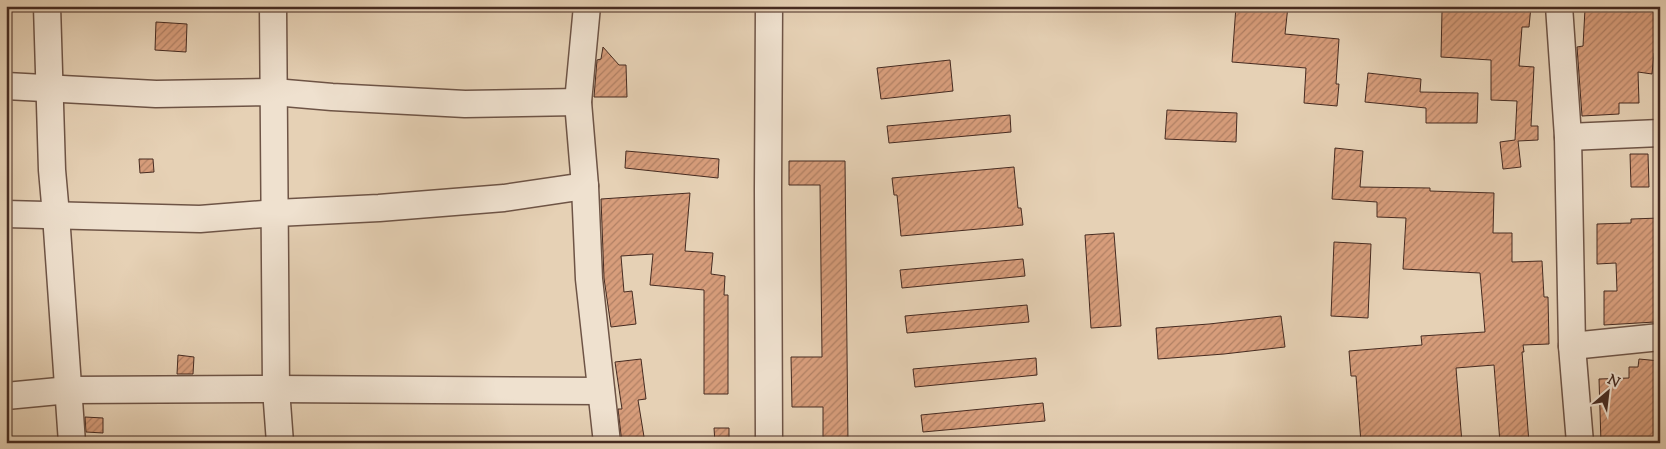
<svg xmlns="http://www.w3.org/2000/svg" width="1666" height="449" viewBox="0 0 1666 449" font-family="'Sorts Mill Goudy',serif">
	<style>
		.building { fill: url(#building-hatch); stroke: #462b21 }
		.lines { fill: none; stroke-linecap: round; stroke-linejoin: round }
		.minor-casing { stroke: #6e5446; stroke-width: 29 }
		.minor { stroke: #efe1cf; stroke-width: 26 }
	</style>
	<defs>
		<pattern id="building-hatch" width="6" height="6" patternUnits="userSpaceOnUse" patternTransform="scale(1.25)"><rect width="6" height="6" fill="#d79d7b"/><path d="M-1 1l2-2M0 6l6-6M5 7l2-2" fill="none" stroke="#b08064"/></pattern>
	</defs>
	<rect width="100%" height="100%" fill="#e6d1b5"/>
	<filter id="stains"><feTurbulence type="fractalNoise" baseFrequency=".004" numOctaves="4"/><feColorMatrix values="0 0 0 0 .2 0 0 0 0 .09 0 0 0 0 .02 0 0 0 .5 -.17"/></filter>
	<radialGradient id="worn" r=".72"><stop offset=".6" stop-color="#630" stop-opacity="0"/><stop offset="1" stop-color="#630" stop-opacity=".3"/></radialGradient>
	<g class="building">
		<polygon points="1236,6 1288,6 1285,34 1339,39 1336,84 1339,84 1337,106 1304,103 1306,68 1232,62"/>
		<polygon points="1447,6 1531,6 1529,27 1522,27 1519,66 1534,67 1531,126 1538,126 1538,140 1518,141 1521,167 1503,169 1500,142 1515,140 1517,101 1491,100 1491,60 1441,57 1442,11 1447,11"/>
		<polygon points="1631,6 1660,6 1660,53 1654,53 1652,74 1638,72 1639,103 1619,103 1619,114 1582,116 1577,47 1583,46 1585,9 1631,12"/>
		<polygon points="156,22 187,24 186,52 155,50"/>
		<polygon points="603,47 619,65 626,65 627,97 594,97 597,60 601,59"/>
		<polygon points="950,60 953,91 881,99 877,68"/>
		<polygon points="1368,73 1421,79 1420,92 1478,93 1477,123 1426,123 1426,108 1365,102"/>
		<polygon points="1167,110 1237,113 1236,142 1165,139"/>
		<polygon points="1010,115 1011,132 889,143 887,126"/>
		<polygon points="1335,148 1363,151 1360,187 1430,188 1430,191 1494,193 1493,233 1512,233 1512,262 1542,261 1544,297 1548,297 1549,344 1523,345 1524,352 1522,352 1529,443 1500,443 1494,365 1456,368 1462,443 1361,443 1356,376 1351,376 1349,351 1422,345 1421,336 1485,332 1480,273 1403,269 1406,218 1377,217 1377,202 1332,199"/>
		<polygon points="626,151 719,159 718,178 625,168"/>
		<polygon points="1630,154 1648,154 1649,187 1631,187"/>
		<polygon points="139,159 153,159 154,172 140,173"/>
		<polygon points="789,161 845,161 848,443 823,443 823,407 792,407 791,357 822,357 820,185 789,185"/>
		<polygon points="1014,167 1018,208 1021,208 1023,225 901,236 897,195 894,195 892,178"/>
		<polygon points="690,193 685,251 713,253 711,274 725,276 724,295 728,295 728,394 704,394 704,290 650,285 653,254 621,256 624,292 632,291 636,324 611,327 604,278 601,199"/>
		<polygon points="1660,218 1660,309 1655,309 1655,322 1604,325 1604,291 1617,291 1616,263 1597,264 1597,224 1631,223 1631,219"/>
		<polygon points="1114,233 1121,326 1091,328 1085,235"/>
		<polygon points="1334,242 1371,244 1368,318 1331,316"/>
		<polygon points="1023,259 1025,276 902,288 900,270"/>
		<polygon points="1027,305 1029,322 907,333 905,316"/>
		<polygon points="1281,316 1285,347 1224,354 1158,359 1156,328 1209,324"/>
		<polygon points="178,355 194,357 193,374 177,374"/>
		<polygon points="1036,358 1037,375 915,387 913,369"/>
		<polygon points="641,359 646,399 638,400 645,443 622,443 618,409 622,409 615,362"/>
		<polygon points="1639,359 1660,361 1660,443 1601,443 1599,379 1629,378 1629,367 1638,367"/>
		<polygon points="1043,403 1045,421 923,432 921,415"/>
		<polygon points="85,417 103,418 103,433 86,432"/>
		<polygon points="714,428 729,428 729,443 715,443"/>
	</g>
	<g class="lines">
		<g class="minor-casing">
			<g id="minor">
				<polyline points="47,6 52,170 56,215 72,443"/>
				<polyline points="273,6 276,389 280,443"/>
				<polyline points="587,6 578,102 585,186 589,279 607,443"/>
				<polyline points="1559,6 1568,137 1572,346 1580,443"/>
				<polyline points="6,86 156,94 274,92 332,97 465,104 578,102"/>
				<polyline points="1568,137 1660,133"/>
				<polyline points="6,214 200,219 276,213 379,208 504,198 585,186"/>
				<polyline points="1572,346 1660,337"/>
				<polyline points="6,396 69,390 276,389 601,391"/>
				<polyline points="769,443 768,189 769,6"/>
			</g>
		</g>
		<use href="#minor" class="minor"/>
	</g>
	<rect width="1666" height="449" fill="none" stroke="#e6d1b5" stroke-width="25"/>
	<rect x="8" y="8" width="1651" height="434" fill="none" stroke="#462b21" stroke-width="2.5"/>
	<rect x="12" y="12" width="1641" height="424" fill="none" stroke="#462b21"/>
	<g transform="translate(1608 392) rotate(28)" stroke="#efe1cf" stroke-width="4" paint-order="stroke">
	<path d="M0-4L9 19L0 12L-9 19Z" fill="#462b21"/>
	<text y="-8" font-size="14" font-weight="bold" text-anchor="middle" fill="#462b21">N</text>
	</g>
	<rect width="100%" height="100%" filter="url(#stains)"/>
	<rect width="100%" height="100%" fill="url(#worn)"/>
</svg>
